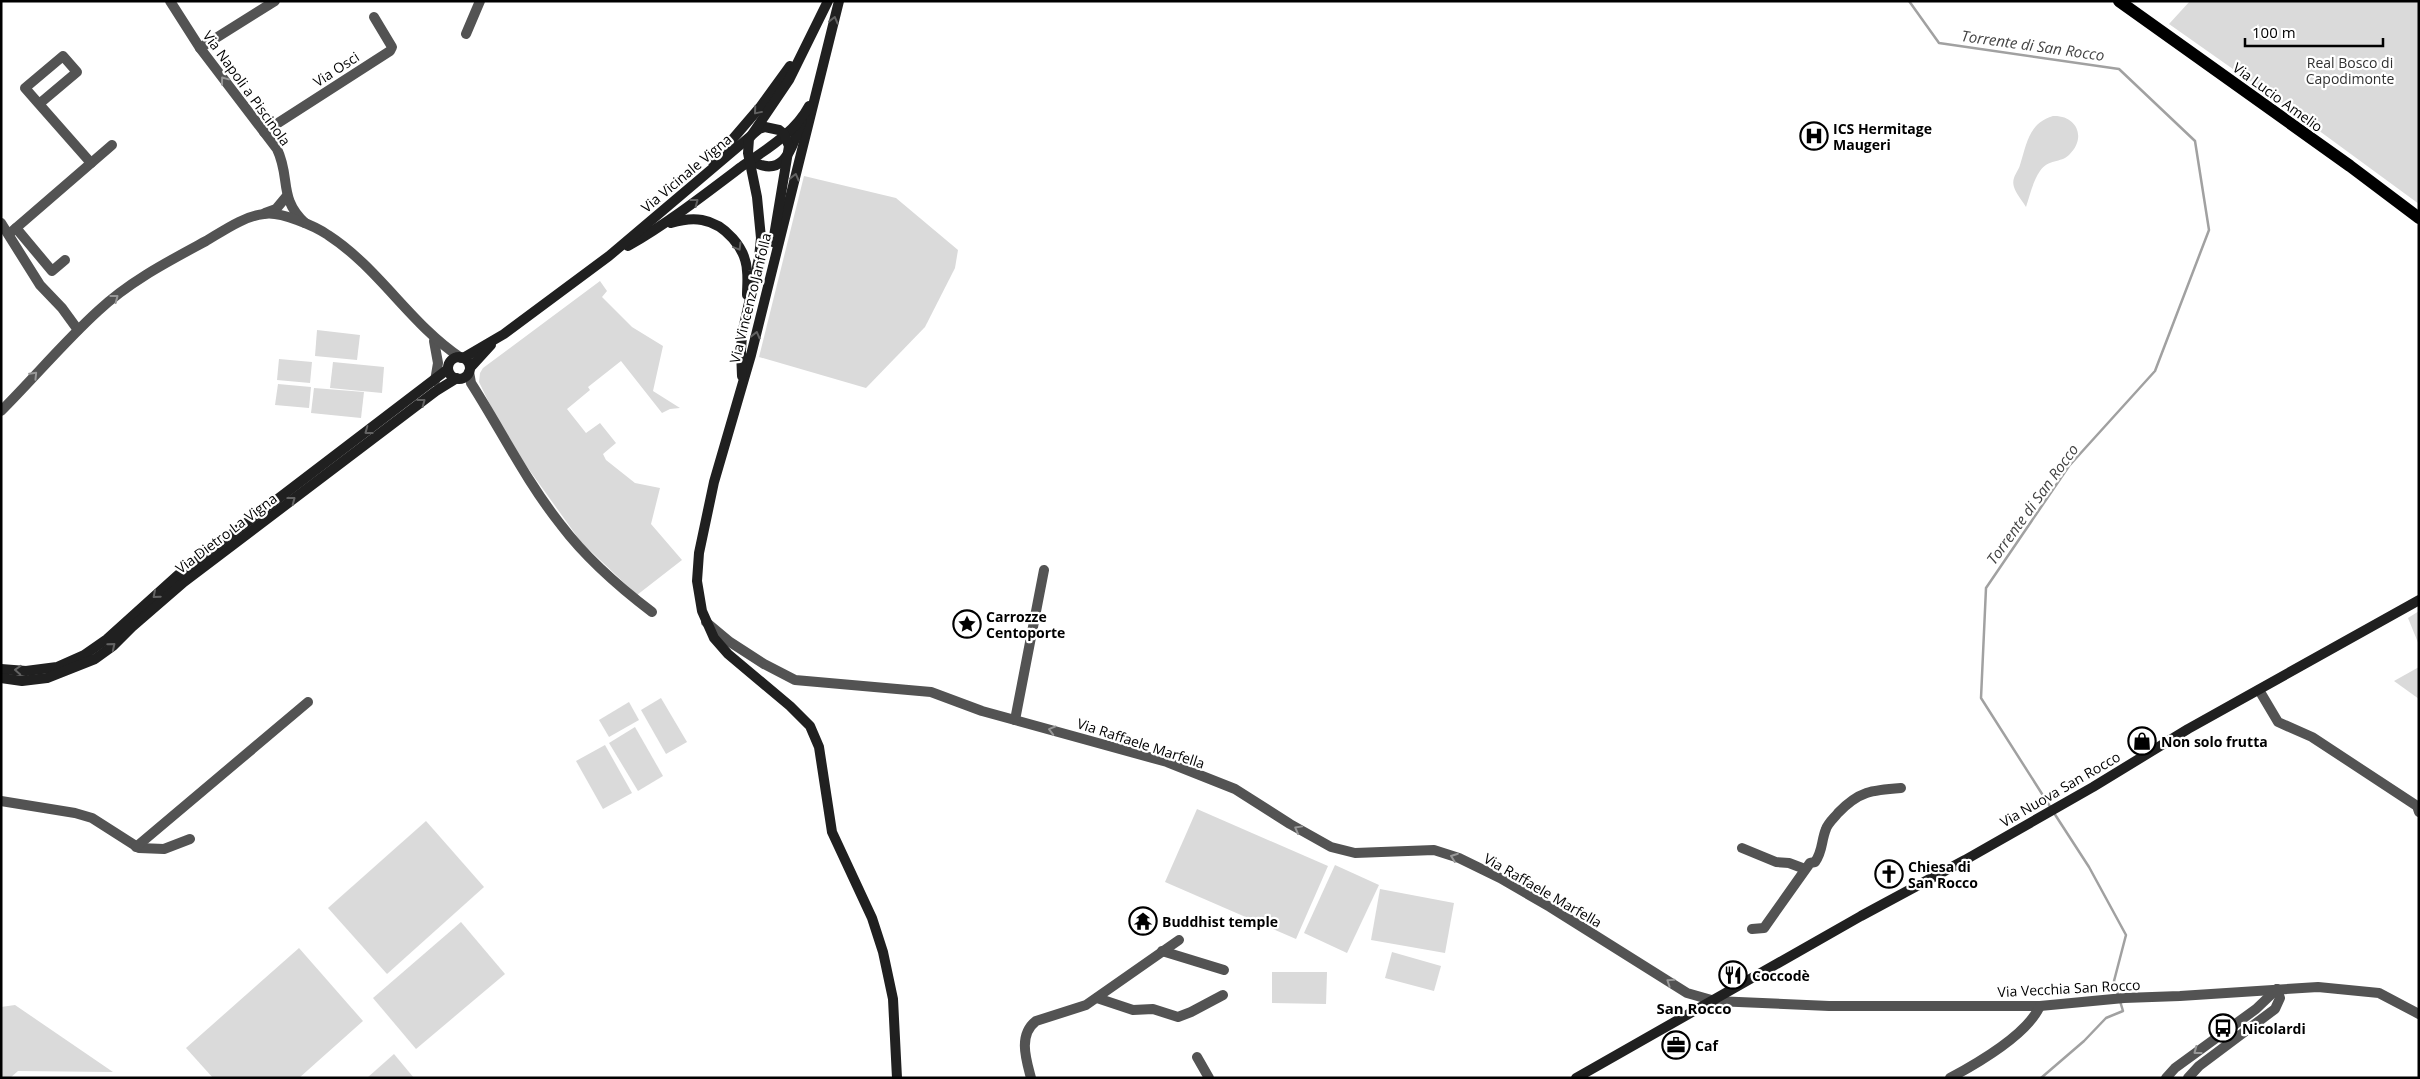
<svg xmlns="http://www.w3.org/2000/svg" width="2420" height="1079" viewBox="0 0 2420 1079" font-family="'Open Sans',sans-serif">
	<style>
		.green { fill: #dadada }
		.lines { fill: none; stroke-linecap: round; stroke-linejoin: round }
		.stream { stroke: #a1a1a1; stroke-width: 2.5 }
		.street { stroke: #535353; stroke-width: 10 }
		.secondary { stroke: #202020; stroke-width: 10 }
		.primary { stroke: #000; stroke-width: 12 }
		.oneway { stroke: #636363 }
		.oneway2 { stroke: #989898 }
		.labels { text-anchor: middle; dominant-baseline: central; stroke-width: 4.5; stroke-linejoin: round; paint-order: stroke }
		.park-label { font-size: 14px; fill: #313131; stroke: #fff }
		.street-label { font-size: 14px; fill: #000; stroke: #fff }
		.poi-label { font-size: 14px; font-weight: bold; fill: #000; stroke: #fff; text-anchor: start }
		.water-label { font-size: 15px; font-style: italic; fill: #424242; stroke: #fff }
		.neighbourhood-label { font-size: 15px; font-weight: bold; fill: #000; stroke: #fff }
	</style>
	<rect width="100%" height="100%" fill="#fff"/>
	<g class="green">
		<polygon points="2190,1 2419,1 2419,204 2284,105 2169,24"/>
		<path d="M2053 116C2077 115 2087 138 2069 155 2061 163 2048 159 2040 171 2033 181 2030 195 2026 207 2022 200 2016 194 2014 187 2011 178 2018 172 2020 165 2027 143 2029 123 2053 116Z"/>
		<polygon points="804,176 896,198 958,250 955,268 925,327 866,388 759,357"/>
		<polygon points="600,281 607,291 602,297 632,327 663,346 653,391 680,408 670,409 662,413 621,361 588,387 590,390 567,409 586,433 600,423 616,443 603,454 606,460 635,483 660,488 651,524 682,560 637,595 581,542 525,464 494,413 479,382 480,373 483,368"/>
		<polygon points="317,330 360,335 357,360 315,356"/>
		<polygon points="279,359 312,362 310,383 277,380"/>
		<polygon points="333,362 384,367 382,393 330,388"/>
		<polygon points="278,384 311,387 309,408 275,405"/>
		<polygon points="314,388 364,392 361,418 311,413"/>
		<polygon points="2419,611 2419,645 2408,618"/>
		<polygon points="2419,667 2419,699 2394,681"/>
		<polygon points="661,698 687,742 666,754 641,710"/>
		<polygon points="629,702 639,720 609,737 599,720"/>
		<polygon points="635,727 663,776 638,791 609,743"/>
		<polygon points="605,745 632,793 603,809 576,761"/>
		<polygon points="1197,809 1328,866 1296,939 1165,882"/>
		<polygon points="426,821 484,887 387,974 328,908"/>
		<polygon points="1335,865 1379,885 1347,953 1304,933"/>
		<polygon points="1380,889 1454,903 1445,953 1371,940"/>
		<polygon points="461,922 505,974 416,1049 373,998"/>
		<polygon points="299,948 363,1021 299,1078 213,1078 186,1048"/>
		<polygon points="1392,952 1441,966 1434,991 1385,978"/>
		<polygon points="1272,972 1327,972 1326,1004 1272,1003"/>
		<polygon points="15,1005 113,1072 18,1071 10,1078 1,1078 1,1007"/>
		<polygon points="394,1054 414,1078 367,1078"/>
	</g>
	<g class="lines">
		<g class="stream">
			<polyline points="1909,1 1939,43 2119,69 2195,141 2209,230 2155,371 2069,466 1986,588 1981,698 2051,808"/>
			<polyline points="2054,813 2089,867 2126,935 2114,981 2118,995"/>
			<polyline points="2041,1078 2084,1041 2106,1018 2123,1011 2120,1001"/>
		</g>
		<g class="street">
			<path d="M170 1 200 48 277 149C291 178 278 198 305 223"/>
			<polyline points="466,34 480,1"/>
			<polyline points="200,48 275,1"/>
			<polyline points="39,104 25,88 63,56 77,72 39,104 91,163"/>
			<polyline points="264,132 390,51 392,47 374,17"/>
			<polyline points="265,213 276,209 286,197"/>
			<polyline points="1,223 40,285 62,308 78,330"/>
			<polyline points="16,228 52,271 65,260"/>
			<polyline points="9,234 112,145"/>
			<polyline points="434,341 438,363 435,381"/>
			<path d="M469 372 471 383C501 430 526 481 561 525 586 558 619 587 652 612"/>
			<path d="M1 411C34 378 64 342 98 311 130 281 169 261 206 241 223 231 244 216 264 214 280 211 315 226 328 235 379 268 410 324 461 358"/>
			<polyline points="706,622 730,642 764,664 795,680 931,692 982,711 1167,762 1235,789 1290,824 1331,847 1355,853 1434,850 1459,858 1500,878 1550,907 1687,993 1715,1001 1829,1006 2040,1006 2124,998 2180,996 2318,987 2379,993 2419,1014"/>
			<polyline points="2259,690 2278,722 2312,737 2417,806 2419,812"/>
			<polyline points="1015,720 1044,570"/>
			<polyline points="1,801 75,813 92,818 139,848 164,849 190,839"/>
			<polyline points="136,847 308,702"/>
			<polyline points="1742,848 1776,862 1789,863 1805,869"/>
			<path d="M1752 929 1764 928 1810 863 1815 862C1823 851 1821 841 1826 829 1828 823 1834 818 1838 813 1859 791 1872 790 1901 788"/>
			<polyline points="1162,951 1224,970"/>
			<polyline points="1097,998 1133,1010 1153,1009 1178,1017 1191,1012 1223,995"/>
			<polyline points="1197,1057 1209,1078"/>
			<path d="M1031 1078C1026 1059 1018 1035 1036 1021L1086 1005 1179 940"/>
			<path d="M1950 1078C1978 1063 2027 1035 2040 1006"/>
			<polyline points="2166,1078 2175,1068 2256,1009 2277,989"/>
			<polyline points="2188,1078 2199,1066 2275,1009 2280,998 2277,989"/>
		</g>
		<g class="secondary">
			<polyline points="839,1 751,355 714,482 699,553 697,581 702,611 714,638 728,654 790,706 810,726 819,747 832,832 872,918 883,952 893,999 897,1078"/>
			<path d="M750 160C785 181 792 146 802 120"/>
			<polyline points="713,162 761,106 790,66"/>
			<path d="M671 223C681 220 691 218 702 220 725 224 746 248 747 271 748 279 747 287 747 295"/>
			<path d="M628 246C668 223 704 195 741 167 765 150 795 133 809 106"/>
			<circle cx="459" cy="368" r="11"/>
			<polyline points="463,358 504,334 609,256 759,129 765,127 779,130 784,134 789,146 773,242"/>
			<polyline points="470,368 491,345"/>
			<polyline points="742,376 741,351 742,334 759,258 761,238 757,197 748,153 749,139 789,80 828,1"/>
			<polyline points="1,669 26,671 57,667 84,655 107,639 178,575 448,369"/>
			<polyline points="1,678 22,681 47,678 95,659 113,646 132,627 184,582 436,391 457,378"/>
			<polyline points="1576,1078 1861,916 1965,860 2093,787 2188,729 2419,600"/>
		</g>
		<polyline class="primary" points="2119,1 2350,166 2419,218"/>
	</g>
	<defs><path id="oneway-chevron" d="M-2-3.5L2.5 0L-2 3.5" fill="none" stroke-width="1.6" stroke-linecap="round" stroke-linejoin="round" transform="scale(1.25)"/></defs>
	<g class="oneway">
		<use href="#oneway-chevron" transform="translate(834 20) rotate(-76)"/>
		<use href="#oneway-chevron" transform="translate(757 111) rotate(130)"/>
		<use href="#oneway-chevron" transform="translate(795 177) rotate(-76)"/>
		<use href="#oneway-chevron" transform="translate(695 202) rotate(-37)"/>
		<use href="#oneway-chevron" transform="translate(738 247) rotate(59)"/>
		<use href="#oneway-chevron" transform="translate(756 335) rotate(-76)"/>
		<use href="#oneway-chevron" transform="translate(422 402) rotate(-37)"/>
		<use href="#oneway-chevron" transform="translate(368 431) rotate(143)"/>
		<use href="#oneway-chevron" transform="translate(292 500) rotate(-37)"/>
		<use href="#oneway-chevron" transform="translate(156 595) rotate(139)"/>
		<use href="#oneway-chevron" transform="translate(112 646) rotate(-39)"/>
		<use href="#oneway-chevron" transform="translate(18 670) rotate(-177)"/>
	</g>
	<g class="oneway2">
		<use href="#oneway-chevron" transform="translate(224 80) rotate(-127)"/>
		<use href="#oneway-chevron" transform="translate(115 298) rotate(-37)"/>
		<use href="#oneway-chevron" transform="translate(34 375) rotate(-46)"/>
		<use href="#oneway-chevron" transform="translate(1052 730) rotate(-165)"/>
		<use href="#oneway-chevron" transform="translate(1298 829) rotate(-151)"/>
		<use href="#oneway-chevron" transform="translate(1454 857) rotate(-160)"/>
		<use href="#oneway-chevron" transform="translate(1670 982) rotate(-146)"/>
		<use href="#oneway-chevron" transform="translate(2197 1051) rotate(143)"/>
	</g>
	<defs>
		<g id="hospital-ring" transform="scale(1.4375)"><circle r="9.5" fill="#fff" stroke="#000" stroke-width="1.5"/><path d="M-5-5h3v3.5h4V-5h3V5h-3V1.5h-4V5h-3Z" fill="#000"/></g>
		<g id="sight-ring" transform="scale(1.4375)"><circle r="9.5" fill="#fff" stroke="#000" stroke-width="1.5"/><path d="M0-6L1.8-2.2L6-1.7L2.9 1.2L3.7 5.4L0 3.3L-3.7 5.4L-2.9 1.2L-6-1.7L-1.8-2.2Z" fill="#000"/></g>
		<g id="shop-ring" transform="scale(1.4375)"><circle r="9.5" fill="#fff" stroke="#000" stroke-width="1.5"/><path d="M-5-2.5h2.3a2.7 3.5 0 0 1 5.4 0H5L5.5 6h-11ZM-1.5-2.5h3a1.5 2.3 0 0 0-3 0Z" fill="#000"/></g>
		<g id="church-ring" transform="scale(1.4375)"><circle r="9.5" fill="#fff" stroke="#000" stroke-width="1.5"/><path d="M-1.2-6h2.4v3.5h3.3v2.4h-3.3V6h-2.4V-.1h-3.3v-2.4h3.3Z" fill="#000"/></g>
		<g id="temple-ring" transform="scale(1.4375)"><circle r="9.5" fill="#fff" stroke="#000" stroke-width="1.5"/><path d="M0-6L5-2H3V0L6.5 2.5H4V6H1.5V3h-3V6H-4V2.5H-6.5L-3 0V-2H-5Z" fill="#000"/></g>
		<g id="restaurant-ring" transform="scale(1.4375)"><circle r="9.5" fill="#fff" stroke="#000" stroke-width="1.5"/><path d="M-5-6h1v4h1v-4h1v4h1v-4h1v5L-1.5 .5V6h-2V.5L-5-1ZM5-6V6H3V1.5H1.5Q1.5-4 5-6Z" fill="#000"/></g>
		<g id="bus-ring" transform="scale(1.4375)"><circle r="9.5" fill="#fff" stroke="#000" stroke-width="1.5"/><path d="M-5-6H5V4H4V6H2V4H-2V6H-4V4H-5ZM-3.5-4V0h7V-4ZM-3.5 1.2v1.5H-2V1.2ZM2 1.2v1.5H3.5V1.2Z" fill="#000"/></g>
		<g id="office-ring" transform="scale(1.4375)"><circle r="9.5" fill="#fff" stroke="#000" stroke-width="1.5"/><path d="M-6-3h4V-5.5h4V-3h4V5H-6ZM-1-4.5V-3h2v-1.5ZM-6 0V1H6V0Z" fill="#000"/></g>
	</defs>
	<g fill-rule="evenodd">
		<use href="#hospital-ring" x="1814" y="136"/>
		<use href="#sight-ring" x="967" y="624"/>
		<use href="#shop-ring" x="2142" y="741"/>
		<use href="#church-ring" x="1889" y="874"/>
		<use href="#temple-ring" x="1143" y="921"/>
		<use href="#restaurant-ring" x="1733" y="975"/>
		<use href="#bus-ring" x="2223" y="1028"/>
		<use href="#office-ring" x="1676" y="1045"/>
	</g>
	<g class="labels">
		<g class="park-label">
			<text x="2350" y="62">Real Bosco di<tspan x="2350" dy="16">Capodimonte</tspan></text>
		</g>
		<g class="street-label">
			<text transform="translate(336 69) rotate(-33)">Via Osci</text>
			<text transform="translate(247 88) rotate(54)">Via Napoli a Piscinola</text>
			<text transform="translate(2278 97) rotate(36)">Via Lucio Amelio</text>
			<text transform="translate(686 173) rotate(-40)">Via Vicinale Vigna</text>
			<text transform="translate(750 298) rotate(-76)">Via Vincenzo Janfolla</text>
			<text transform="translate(226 533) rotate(-37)">Via Dietro La Vigna</text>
			<text transform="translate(1141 743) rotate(18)">Via Raffaele Marfella</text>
			<text transform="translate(2060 789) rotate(-30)">Via Nuova San Rocco</text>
			<text transform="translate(1543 890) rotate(30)">Via Raffaele Marfella</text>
			<text transform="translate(2069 988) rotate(-3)">Via Vecchia San Rocco</text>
		</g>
		<g class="poi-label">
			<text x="1833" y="128">ICS Hermitage<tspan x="1833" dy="16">Maugeri</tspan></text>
			<text x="986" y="616">Carrozze<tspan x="986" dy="16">Centoporte</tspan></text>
			<text x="2161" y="741">Non solo frutta</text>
			<text x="1908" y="866">Chiesa di<tspan x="1908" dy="16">San Rocco</tspan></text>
			<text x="1162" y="921">Buddhist temple</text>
			<text x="1752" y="975">Coccodè</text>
			<text x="2242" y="1028">Nicolardi</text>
			<text x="1695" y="1045">Caf</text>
		</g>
		<g class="water-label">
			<text transform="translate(2033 45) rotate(8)">Torrente di San Rocco</text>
			<text transform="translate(2032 504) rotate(-54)">Torrente di San Rocco</text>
		</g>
		<g class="neighbourhood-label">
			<text x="1694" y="1008">San Rocco</text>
		</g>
	</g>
	<rect width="2420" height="1079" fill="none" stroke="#000000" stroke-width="5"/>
	<path d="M2245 38v8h138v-8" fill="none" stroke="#000000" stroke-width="2.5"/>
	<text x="2252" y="38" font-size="15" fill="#000000" stroke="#ffffff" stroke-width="4" paint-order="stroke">100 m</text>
</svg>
